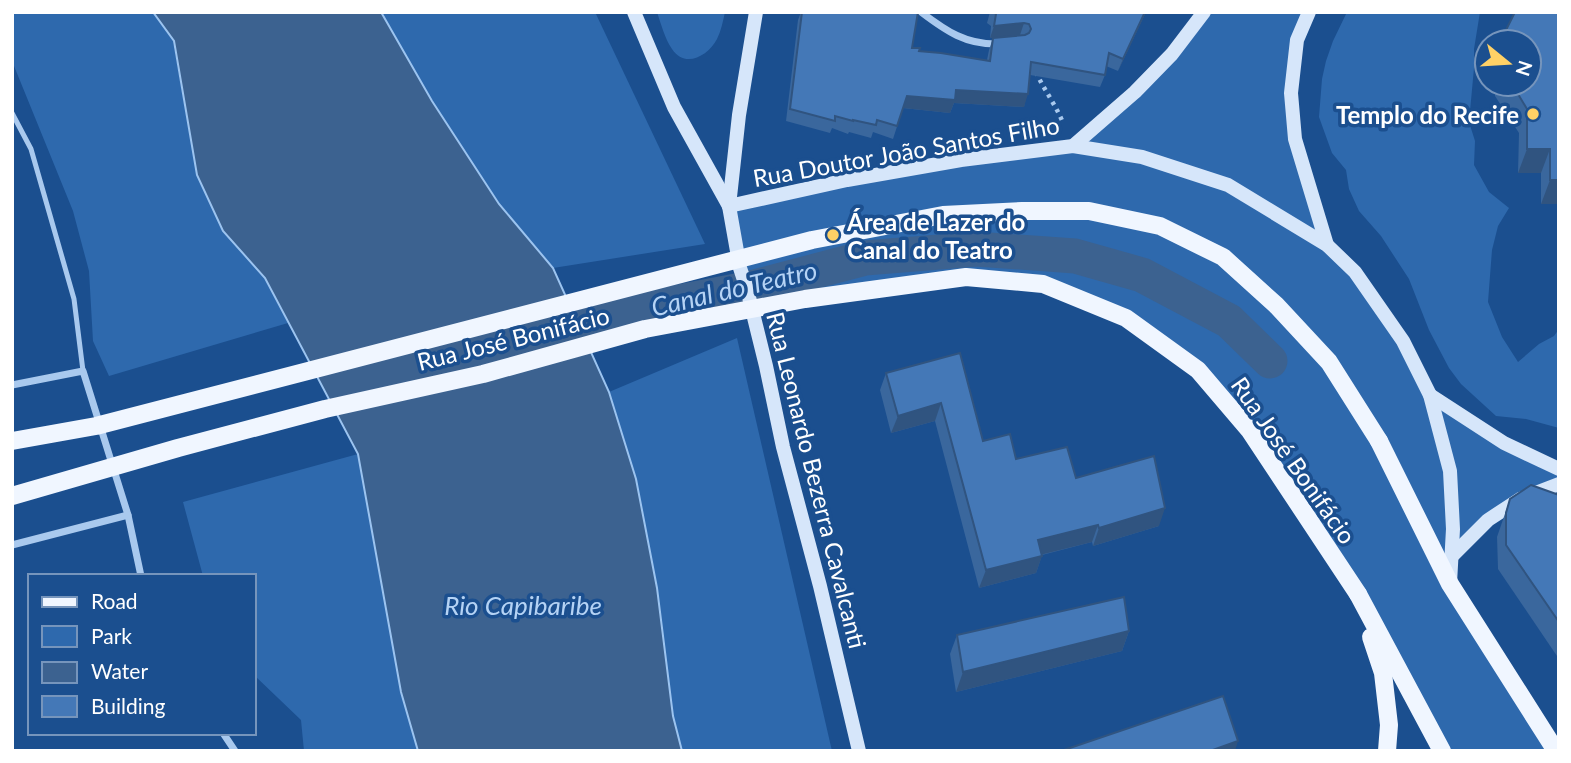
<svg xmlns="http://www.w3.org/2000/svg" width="1571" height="763" viewBox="0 0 1571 763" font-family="Lato,sans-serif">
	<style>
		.green { fill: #2e69ad }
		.water { fill: #3c6290; stroke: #9cc4f0; stroke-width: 2 }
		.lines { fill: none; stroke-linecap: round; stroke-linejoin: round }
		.canal { stroke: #3c6290; stroke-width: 35 }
		.path { stroke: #a9c9ee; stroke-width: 4.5; stroke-dasharray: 3.5 5; stroke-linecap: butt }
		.lane { stroke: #a9c9ee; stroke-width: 5 }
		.street { stroke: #a9c9ee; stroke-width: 7 }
		.secondary { stroke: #d6e6fa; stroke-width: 14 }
		.primary { stroke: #f0f6ff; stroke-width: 18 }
		.primary-bridge { stroke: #f0f6ff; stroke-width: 18 }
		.wall { fill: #3a679d }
		.shaded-wall { fill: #305480 }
		.building { fill: #4478b7; stroke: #305480; stroke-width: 2 }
		.poi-dot { fill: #ffd166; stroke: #1b4f8f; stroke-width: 2.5 }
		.labels { text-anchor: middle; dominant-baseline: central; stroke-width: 7; stroke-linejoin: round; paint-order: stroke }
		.poi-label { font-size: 24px; font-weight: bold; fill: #fff; stroke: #1b4f8f; text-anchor: end }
		.street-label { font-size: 24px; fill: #fff; stroke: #1b4f8f }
		.water-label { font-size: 26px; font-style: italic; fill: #b5d3f5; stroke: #1b4f8f }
	</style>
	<rect width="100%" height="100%" fill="#1b4f8f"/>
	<g class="green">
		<polygon points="12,12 153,12 173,41 197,175 223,231 265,278 288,323 109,376 93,341 89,271 73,211 12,61"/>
		<polygon points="381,12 595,12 705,244 553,268 499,204 432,101"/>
		<path d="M657 12H725C723 21 721 31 717 39 708 56 685 69 672 49 665 39 661 24 657 12Z"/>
		<polygon points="1204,12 1309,12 1291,93 1327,245 1355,272 1430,395 1559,469 1559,484 1520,499 1452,562 1450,584 1556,751 1442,751 1358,594 1198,370 1126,318 1043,284 966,277 771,306 747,289 730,203 1073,146"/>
		<polygon points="1347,12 1480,12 1474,49 1474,68 1469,122 1475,141 1474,165 1489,192 1509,208 1498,226 1492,250 1488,302 1502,337 1518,362 1539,344 1554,336 1559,329 1559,428 1526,419 1496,416 1461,384 1449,368 1429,330 1409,279 1381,236 1359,211 1349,189 1346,170 1332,153 1319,117 1322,79 1326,61 1333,41"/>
		<polygon points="737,338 832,751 682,751 673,716 636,479 609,392"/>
		<polygon points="358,454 401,692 418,751 304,751 301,720 254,675 254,576 203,576 183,502"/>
	</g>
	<polygon class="water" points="153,12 381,12 432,101 499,204 553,268 609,392 636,479 657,588 673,716 682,751 418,751 401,692 358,454 265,278 223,231 197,175 174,41"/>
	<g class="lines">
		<polyline class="canal" points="533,332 547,327 747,289 865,258 976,249 1075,256 1142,275 1229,321 1270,361"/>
		<path class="path" d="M1036 72C1044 90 1056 105 1063 123"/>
		<polyline class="lane" points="12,113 31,149 74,299 83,371"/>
		<g class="street">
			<path d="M921 12C946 31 966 45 999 44"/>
			<polyline points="12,385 83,371 128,515 141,576"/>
			<polyline points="12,545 128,515"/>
			<polyline points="223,733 235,751"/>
		</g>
		<g class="secondary">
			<polyline points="634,12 674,107 729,206"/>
			<polyline points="756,12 739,115 729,206 740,268 747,289 766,366 783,447 820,586 859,751"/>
			<polyline points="1309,12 1297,40 1291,93 1295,139 1327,245"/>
			<polyline points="1073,146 1142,157 1228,185 1327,245 1355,272 1403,341 1430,395 1450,471 1453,529 1450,583"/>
			<polyline points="729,206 847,180 961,160 1073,146 1135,92 1172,54 1204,12"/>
			<polyline points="1430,395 1504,443 1559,469"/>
			<polyline points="1451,557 1488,520 1520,499 1559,484"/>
		</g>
		<g class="primary">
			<polyline points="1379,441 1450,584 1556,751"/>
			<polyline points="1358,594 1442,751"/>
			<polyline points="1371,637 1383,673 1389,725 1387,751"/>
		</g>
		<g class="primary-bridge">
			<polyline points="12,441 96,426 812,240 943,215 1022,211 1089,211 1160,226 1223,257 1276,305 1329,362 1379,441"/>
			<polyline points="12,496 178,448 325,409 483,374 645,329 805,299 966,277 1043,284 1126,318 1198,370 1250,431 1358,594"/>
		</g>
	</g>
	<g class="wall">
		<polygon points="801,12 918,12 912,48 919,51 987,60 989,50 993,38 1020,35 990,38 991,26 987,23 990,12 1146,12 1118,71 1106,66 1105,75 1100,87 1030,75 1024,107 954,103 950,113 903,108 893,139 873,132 871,138 849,132 848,134 832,128 830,133 786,121 798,20"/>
		<polygon points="1559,12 1559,204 1541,204 1541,173 1518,173 1519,133 1495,96 1495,84 1529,84 1529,42 1501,42 1503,36"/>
		<polygon points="960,353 983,441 1016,459 1076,478 1159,526 1093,546 1092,542 1042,555 1036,573 979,588 935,421 891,433 880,390 886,373"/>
		<polygon points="1559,495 1559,659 1498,569 1497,537 1510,499"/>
		<polygon points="1129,631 1122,651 956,692 950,654 957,635"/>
	</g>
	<g class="shaded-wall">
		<polygon points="1145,12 1146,12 1118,71 1123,59"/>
		<polygon points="1024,23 1020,35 990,38 994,26"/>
		<polygon points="956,90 1028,94 1024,107 954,103 950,113 903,108 907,96"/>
		<polygon points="1527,149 1550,149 1541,173 1518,173"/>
		<polygon points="1550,180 1559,180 1559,204 1541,204"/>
		<polygon points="941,403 935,421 891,433 898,416"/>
		<polygon points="1165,508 1159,526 1093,546 1099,528"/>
		<polygon points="1098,525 1092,542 1032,557 1038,540"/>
		<polygon points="1042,556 1036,573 979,588 986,570"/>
		<polygon points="1129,631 1122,651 956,692 963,672"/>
		<polygon points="1238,741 1235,751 1210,751"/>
	</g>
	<g class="building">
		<polygon points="802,12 918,12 912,48 920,48 919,51 941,53 990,61 993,38 1025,35 1029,33 1031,29 1029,24 1024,23 994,26 996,14 993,12 1145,12 1123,59 1109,53 1105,75 1031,62 1028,94 956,90 955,100 907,96 897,126 877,120 876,125 853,120 853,121 835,116 835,121 790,109"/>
		<polygon points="1515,12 1559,12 1559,180 1550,180 1550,149 1527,149 1527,109 1512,84 1529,84 1529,42 1503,42 1503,36"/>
		<polygon points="960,353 983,441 1010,434 1016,459 1067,447 1076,478 1154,456 1165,508 1099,528 1098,525 1038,540 1042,556 986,570 941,403 898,416 886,373"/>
		<polygon points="1531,485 1559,495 1559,622 1506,545 1506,513 1510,499"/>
		<polygon points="1124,597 1129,631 963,672 957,635"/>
		<polygon points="1223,696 1238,741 1210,751 1061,751"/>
	</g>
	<g class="poi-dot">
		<circle cx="1533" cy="114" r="7"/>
		<circle cx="833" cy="235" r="7"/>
	</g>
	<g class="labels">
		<g class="poi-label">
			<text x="1519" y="114">Templo do Recife</text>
			<text x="847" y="221" text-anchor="start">Área de Lazer do<tspan x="847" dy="28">Canal do Teatro</tspan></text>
		</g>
		<g class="street-label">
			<text transform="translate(906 151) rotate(-10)">Rua Doutor João Santos Filho</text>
			<text transform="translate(513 338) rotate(-14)">Rua José Bonifácio</text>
			<text transform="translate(1294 460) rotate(55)">Rua José Bonifácio</text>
			<text transform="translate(817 480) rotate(76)">Rua Leonardo Bezerra Cavalcanti</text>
		</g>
		<g class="water-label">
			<text transform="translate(734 288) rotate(-13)">Canal do Teatro</text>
			<text x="523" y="605">Rio Capibaribe</text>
		</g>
	</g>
	<rect width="1571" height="763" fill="none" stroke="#ffffff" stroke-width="28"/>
	<rect x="28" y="574" width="228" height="161" fill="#1b4f8f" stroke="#7695bc" stroke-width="2"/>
	<rect x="42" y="597" width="35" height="10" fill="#f0f6ff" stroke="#7695bc" stroke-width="2"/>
	<text x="91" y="609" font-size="21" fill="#ffffff">Road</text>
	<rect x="42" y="626" width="35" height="21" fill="#2e69ad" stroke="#7695bc" stroke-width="2"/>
	<text x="91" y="644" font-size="21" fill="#ffffff">Park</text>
	<rect x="42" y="662" width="35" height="21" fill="#3c6290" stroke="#7695bc" stroke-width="2"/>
	<text x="91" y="679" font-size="21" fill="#ffffff">Water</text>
	<rect x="42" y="696" width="35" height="21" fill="#4478b7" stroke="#7695bc" stroke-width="2"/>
	<text x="91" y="714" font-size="21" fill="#ffffff">Building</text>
	<g transform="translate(1508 63) rotate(108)"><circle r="33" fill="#1b4f8f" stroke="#7695bc" stroke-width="2"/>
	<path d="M0-5L12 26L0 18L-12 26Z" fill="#ffd166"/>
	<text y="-10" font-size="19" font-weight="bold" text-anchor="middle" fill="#ffffff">N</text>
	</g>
</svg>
